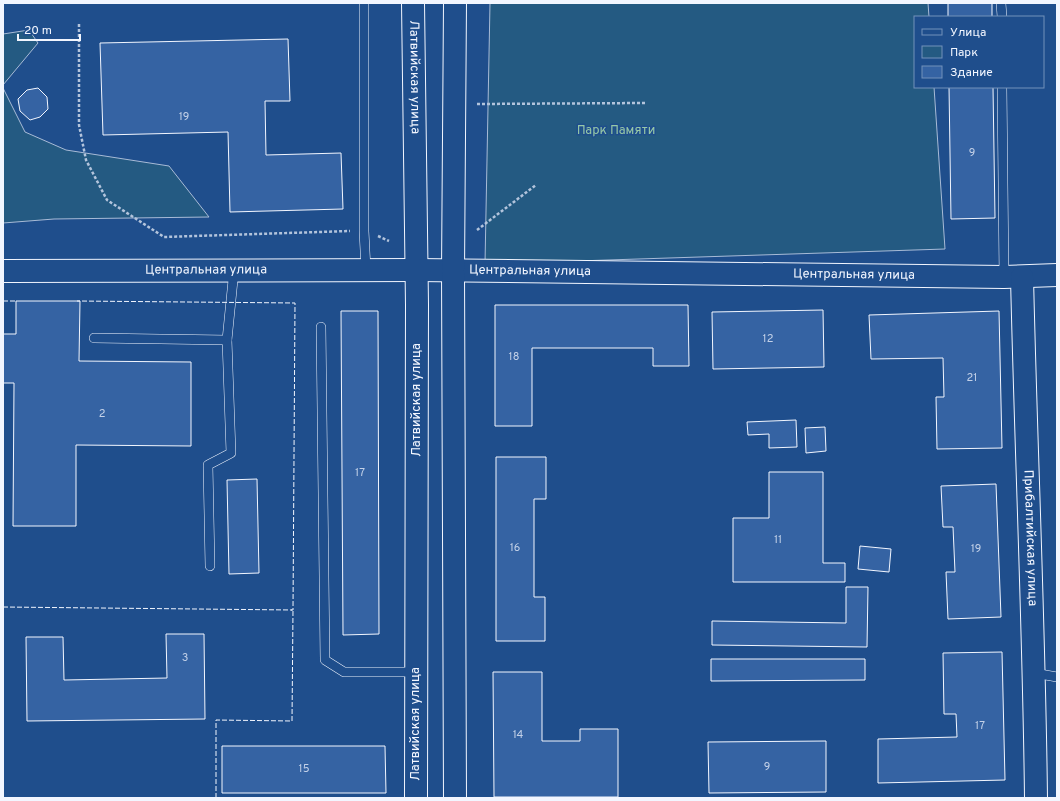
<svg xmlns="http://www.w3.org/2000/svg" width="1060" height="801" viewBox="0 0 1060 801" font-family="Overpass,sans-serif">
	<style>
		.green { fill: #245a82; stroke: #a8bbd7 }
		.building { fill: #3563a3; stroke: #f2f6ff }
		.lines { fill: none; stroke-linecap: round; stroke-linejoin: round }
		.service-casing { stroke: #f2f6ff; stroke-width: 10 }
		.tertiary-casing { stroke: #f2f6ff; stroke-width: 24 }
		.path { stroke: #b3c4dc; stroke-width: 2.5; stroke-dasharray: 3 2; stroke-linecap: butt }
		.service { stroke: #1f4e8c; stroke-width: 9 }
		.tertiary { stroke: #1f4e8c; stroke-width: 22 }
		.fence { stroke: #f2f6ff; stroke-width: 1; stroke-dasharray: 5 2; stroke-linecap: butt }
		.labels { text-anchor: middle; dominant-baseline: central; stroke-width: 3; stroke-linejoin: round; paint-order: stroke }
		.number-label { font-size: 11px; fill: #c3d1e8 }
		.street-label { font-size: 13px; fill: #f2f6ff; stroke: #1f4e8c }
		.park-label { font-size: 13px; fill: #97c8a6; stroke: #1f4e8c }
	</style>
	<rect width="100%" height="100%" fill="#1f4e8c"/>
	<g class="green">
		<polygon points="490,3 928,3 929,17 915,17 915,87 934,87 945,249 485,264"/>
		<polygon points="29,30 38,43 3,85 3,34"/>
		<polygon points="3,88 25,132 66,150 169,166 209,217 54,219 3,223"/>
	</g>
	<g class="building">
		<rect x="948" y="3" width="44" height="14"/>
		<polygon points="288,39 290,101 265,101 266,155 341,153 343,209 230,212 228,132 103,135 100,43"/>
		<polygon points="949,87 993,87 995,218 951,219"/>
		<polygon points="38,88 47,97 48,109 40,117 30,120 20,111 18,99 27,90"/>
		<polygon points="16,301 80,301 79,361 191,362 191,446 76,445 76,526 13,526 14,383 3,383 3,334 16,334"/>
		<polygon points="495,305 688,305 689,366 653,366 653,348 532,348 532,426 495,426"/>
		<polygon points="823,310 824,367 713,369 712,312"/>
		<polygon points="341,311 378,311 379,634 343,635"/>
		<polygon points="999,311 1002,448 937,449 936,397 944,397 943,358 871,359 869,315"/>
		<polygon points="796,420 797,447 769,448 769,434 748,435 747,422"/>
		<polygon points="825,427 826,451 806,453 805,428"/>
		<polygon points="496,457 546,457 546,499 534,499 534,597 545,597 545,641 496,641"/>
		<polygon points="769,472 823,472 823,563 845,563 845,582 733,582 733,518 769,518"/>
		<polygon points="257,479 259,573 229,574 227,480"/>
		<polygon points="996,484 1001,617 948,619 946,572 955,572 953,527 943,527 941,486"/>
		<polygon points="860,546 891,549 889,572 858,569"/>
		<polygon points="846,587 868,587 867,647 712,645 712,621 846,623"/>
		<polygon points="166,634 204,634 205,719 27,721 26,637 63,637 64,680 167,678"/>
		<polygon points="1002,652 1005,780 878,783 878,739 957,737 956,714 944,714 943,653"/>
		<polygon points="711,659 865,659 865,680 711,681"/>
		<polygon points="493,672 542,672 542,741 580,741 580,729 618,729 618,797 494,797"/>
		<polygon points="826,741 826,792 709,793 708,742"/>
		<polygon points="222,746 385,746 386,793 222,793"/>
	</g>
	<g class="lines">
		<g class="service-casing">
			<g id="service">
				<polyline points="364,3 364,231 366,270"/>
				<polyline points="1001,3 1002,17"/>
				<polyline points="1002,87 1004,277"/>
				<polyline points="321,327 325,660 344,672 415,672"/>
				<polyline points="94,338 227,340"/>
				<polyline points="210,566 208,465 231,453 227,340 234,270"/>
				<polyline points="1034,673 1057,677"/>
			</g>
		</g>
		<g class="tertiary-casing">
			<g id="tertiary">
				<path id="s1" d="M413 3 417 305 416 798"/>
				<path id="s2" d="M3 271 416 270 1004 277 1057 275"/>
				<path id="s3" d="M1022 277C1026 451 1034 624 1036 798"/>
				<polyline points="455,798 453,271 455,3"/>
			</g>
		</g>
		<g class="path">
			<polyline points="79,24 79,125 86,160 107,200 164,237 350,231"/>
			<polyline points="477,104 645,103"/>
			<polyline points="477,230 536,185"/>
			<polyline points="378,236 389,241"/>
		</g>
		<use href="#service" class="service"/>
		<use href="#tertiary" class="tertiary"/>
		<g class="fence">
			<polyline points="3,301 17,301"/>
			<polyline points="3,607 293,610 295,303 77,301"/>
			<polyline points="216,798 216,720 292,721 293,610 291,610"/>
		</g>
	</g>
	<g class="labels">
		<g class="number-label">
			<text x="184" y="117">19</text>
			<text x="972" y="153">9</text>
			<text x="768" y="339">12</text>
			<text x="514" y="357">18</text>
			<text x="972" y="378">21</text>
			<text x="102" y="414">2</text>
			<text x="360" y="473">17</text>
			<text x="778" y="540">11</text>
			<text x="515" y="548">16</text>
			<text x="976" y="549">19</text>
			<text x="185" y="658">3</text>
			<text x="980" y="726">17</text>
			<text x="518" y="735">14</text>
			<text x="767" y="767">9</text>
			<text x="304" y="769">15</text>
		</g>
		<g class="street-label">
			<text stroke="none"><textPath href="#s1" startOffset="74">Латвийская улица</textPath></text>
			<text stroke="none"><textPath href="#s2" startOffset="203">Центральная улица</textPath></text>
			<text stroke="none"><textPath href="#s2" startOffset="527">Центральная улица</textPath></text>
			<text stroke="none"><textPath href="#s2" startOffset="851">Центральная улица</textPath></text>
			<text transform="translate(417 400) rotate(-90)">Латвийская улица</text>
			<text stroke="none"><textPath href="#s3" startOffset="261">Прибалтийская улица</textPath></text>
			<text transform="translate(416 724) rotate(-90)">Латвийская улица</text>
		</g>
		<g class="park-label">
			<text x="616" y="131">Парк Памяти</text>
		</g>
	</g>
	<rect width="1060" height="801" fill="none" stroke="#f2f6ff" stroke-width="8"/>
	<rect x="914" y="16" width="130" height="72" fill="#1f4e8c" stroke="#7391ba"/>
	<rect x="922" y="29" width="20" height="6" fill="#1f4e8c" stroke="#7391ba"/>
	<text x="950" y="36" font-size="12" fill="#f2f6ff">Улица</text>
	<rect x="922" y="46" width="20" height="12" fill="#245a82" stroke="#7391ba"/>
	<text x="950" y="56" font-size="12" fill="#f2f6ff">Парк</text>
	<rect x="922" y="66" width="20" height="12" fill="#3563a3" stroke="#7391ba"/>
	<text x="950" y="76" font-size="12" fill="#f2f6ff">Здание</text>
	<path d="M18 34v6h62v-6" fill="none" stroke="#f2f6ff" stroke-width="2"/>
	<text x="24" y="34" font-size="12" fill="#f2f6ff" stroke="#1f4e8c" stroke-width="3" paint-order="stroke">20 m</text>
</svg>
